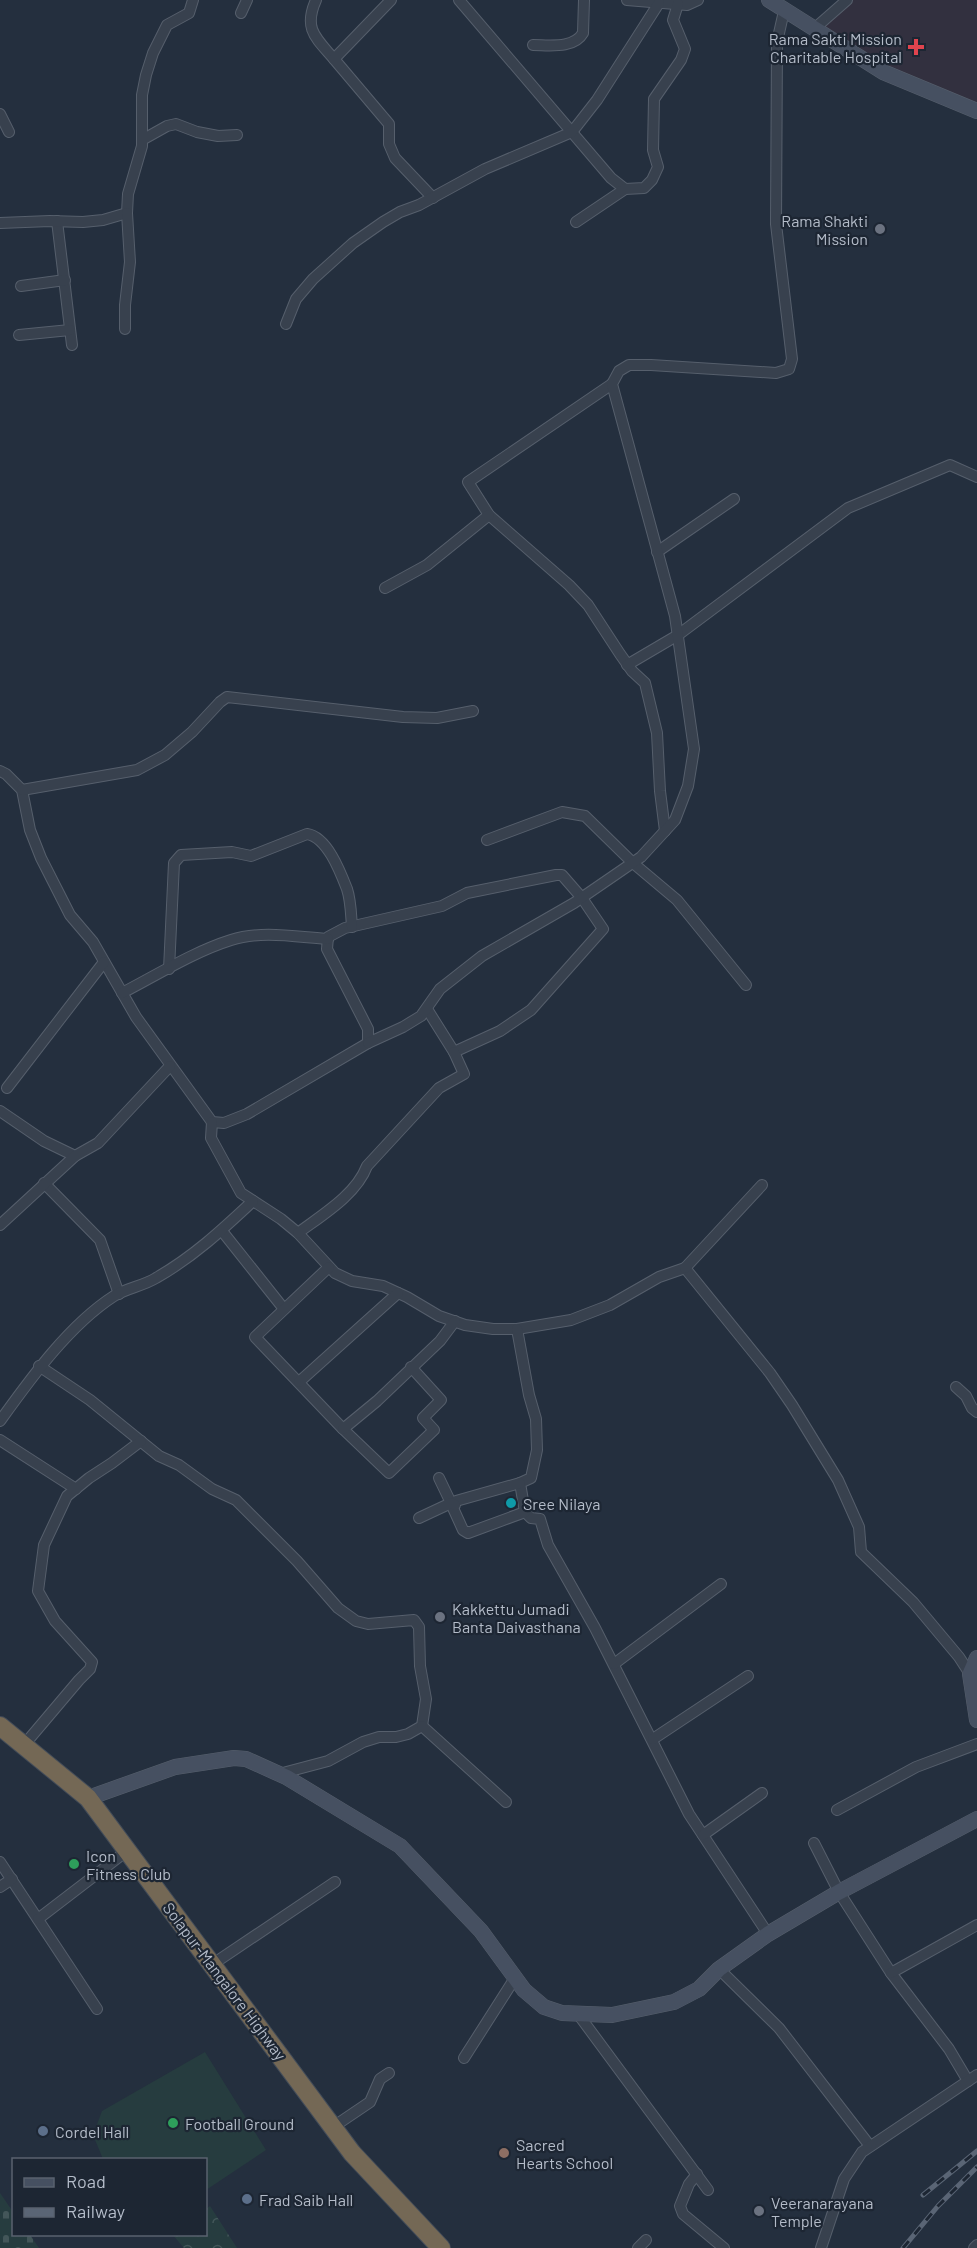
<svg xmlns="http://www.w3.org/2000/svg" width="977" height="2248" viewBox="0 0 977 2248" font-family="Barlow,sans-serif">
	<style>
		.medical { fill: #32303f }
		.grass { fill: #263c3f }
		.forest { fill: url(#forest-crowns) }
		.cemetery { fill: url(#cemetery-stones) }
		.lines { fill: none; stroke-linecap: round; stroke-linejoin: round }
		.street-casing { stroke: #565f6c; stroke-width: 12 }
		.secondary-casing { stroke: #565f6c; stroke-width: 16 }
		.highway-casing { stroke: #434c59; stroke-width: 20 }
		.street { stroke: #38414e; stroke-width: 10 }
		.secondary { stroke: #465061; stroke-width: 15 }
		.highway { stroke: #746855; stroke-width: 18 }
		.rail-casing { stroke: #5a6575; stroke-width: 5 }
		.rail { stroke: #1d2633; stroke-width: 3; stroke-dasharray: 9; stroke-linecap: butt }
		.health-dot { fill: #e0444e; stroke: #1d2633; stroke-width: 2 }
		.worship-dot { fill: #6b7280; stroke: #1d2633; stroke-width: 2 }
		.culture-dot { fill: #0f9aa8; stroke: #1d2633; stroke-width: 2 }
		.leisure-dot { fill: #2e9e5b; stroke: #1d2633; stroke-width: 2 }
		.service-dot { fill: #5c6f8a; stroke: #1d2633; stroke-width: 2 }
		.education-dot { fill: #8d6e63; stroke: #1d2633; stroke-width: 2 }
		.labels { text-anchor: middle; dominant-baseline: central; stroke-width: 4.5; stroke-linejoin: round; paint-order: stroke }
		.poi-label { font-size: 16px; fill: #b4bcc9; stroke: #1d2633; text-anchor: start }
		.street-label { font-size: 16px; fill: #b4bcc9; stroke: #1d2633 }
	</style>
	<defs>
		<pattern id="forest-crowns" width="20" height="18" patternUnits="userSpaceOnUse" patternTransform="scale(1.5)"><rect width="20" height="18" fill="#263c3f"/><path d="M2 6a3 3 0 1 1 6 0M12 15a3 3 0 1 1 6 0" fill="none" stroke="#435659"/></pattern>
		<pattern id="cemetery-stones" width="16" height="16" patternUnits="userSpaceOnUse" patternTransform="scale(1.5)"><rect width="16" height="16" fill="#263c3f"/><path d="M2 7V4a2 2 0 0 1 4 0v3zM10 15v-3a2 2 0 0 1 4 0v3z" fill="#435659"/></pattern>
	</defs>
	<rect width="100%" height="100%" fill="#242f3e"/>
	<polygon class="medical" points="852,0 977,0 977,104 886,69 823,25"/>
	<polygon class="grass" points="205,2052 266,2150 206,2190 206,2160 103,2159 93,2135 102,2111"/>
	<polygon class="forest" points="210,2206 237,2248 184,2248 173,2235 206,2234 206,2209"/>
	<polygon class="cemetery" points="0,2193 13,2212 14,2234 30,2235 39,2248 0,2248"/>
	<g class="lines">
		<g class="street-casing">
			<g id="street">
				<path d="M316 0C303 29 316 38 334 59"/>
				<polyline points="391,0 334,59 389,124 389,144 395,158 433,198"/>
				<polyline points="459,0 611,178 625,189"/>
				<polyline points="627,0 687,5 698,0"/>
				<polyline points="241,13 247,0"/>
				<polyline points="814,29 847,0"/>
				<path d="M533 45C549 45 574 49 583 33L584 0"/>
				<polyline points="0,114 9,132"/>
				<polyline points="142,140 167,126 176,124 197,132 218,136 237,135"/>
				<polyline points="57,221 72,345"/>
				<polyline points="576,222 625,189 644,188 652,180 658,167 653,150 654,99 681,60 685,49 673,20 678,4"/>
				<polyline points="0,223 50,221 83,222 103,220 127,213 128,194 142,146 142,95 146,75 153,53 167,25 189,13 193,0"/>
				<polyline points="21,286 65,280"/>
				<polyline points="286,324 296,299 313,279 353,243 383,222 400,212 419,205 485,169 572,132 597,100 659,3"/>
				<polyline points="125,329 125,305 130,262 127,213"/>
				<polyline points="19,335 70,330"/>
				<polyline points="612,384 468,482 489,515 569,585 588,605 620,654 632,671 645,683 657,733 660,791 665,831"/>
				<polyline points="657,552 734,499"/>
				<polyline points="385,588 427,565 489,515"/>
				<polyline points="627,665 678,635 848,508 950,465 977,477"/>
				<polyline points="0,771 6,774 22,790 30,830 41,858 70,915 93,942 136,1017 212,1122 224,1123 247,1114 368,1043 368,1029 327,949 328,937 345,928 442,906 467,893 556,875 562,875 582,898 603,929 531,1010 500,1031 454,1052 427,1009"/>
				<polyline points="22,790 137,770 165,755 192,732 220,702 227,697 403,717 437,718 473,711"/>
				<polyline points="487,840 562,812 585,816 633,863 677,900 746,985"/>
				<path d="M169 969 174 863 181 855 232 852 251 856 307 834C327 837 340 871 347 889 351 901 351 915 352 927"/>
				<path d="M122 993C157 975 193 952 231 940 261 930 297 937 328 939"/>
				<polyline points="368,1043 403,1027 421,1016 440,989 482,956 574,903 641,857 675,820 688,786 694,749 675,616 612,384 619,371 629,365 651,365 776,373 789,369 792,359 776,224 777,42 784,11"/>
				<polyline points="7,1088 104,962"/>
				<polyline points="0,1111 44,1141 75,1156"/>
				<polyline points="212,1122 211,1138 241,1193 281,1219 298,1233 335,1273 352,1281 383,1286 407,1297 439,1316 465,1325 493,1329 517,1329 571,1320 610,1305 659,1277 685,1268 770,1373 792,1405 838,1480 859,1527 861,1552 913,1602 959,1657 970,1674"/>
				<polyline points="44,1183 100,1240 119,1294"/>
				<polyline points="0,1225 75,1156 98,1143 170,1066"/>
				<polyline points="222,1231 284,1309"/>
				<path d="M298 1233C322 1215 356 1195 367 1166L439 1088 464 1074 454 1052"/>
				<polyline points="329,1267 255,1337 343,1429 389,1473 434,1430 423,1418 441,1400 411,1367"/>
				<polyline points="685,1268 762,1185"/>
				<polyline points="517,1329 529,1395 536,1419 537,1450 531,1478 520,1483 525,1512 531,1518 540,1519 548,1545 595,1628 689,1814 768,1934"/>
				<polyline points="39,1366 90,1400 159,1456 179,1465 212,1489 236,1500 297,1561 338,1608 356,1621 368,1624 414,1620 419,1627 420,1666 426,1699 422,1726 408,1734 396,1737 379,1737 363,1742 328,1761 279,1774"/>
				<polyline points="299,1382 398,1293"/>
				<polyline points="956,1387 966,1396 972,1408 977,1412"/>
				<path d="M0 1421C31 1378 69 1325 114 1296 127 1288 143 1286 156 1278 193 1257 222 1230 253 1201"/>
				<polyline points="343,1429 377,1401 440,1341 455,1321"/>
				<polyline points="0,1440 76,1489"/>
				<polyline points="439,1478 451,1503"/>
				<polyline points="520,1483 456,1501 453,1508 463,1530 468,1533 525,1512"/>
				<polyline points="419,1518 451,1503 455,1505"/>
				<polyline points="614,1664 721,1584"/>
				<polyline points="422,1726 506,1802"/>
				<polyline points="653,1739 748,1676"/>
				<polyline points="24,1745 79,1680 90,1669 92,1662 55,1621 38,1591 44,1545 67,1496 89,1478 112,1463 141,1441"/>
				<polyline points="837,1810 916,1767 977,1744"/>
				<polyline points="703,1835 762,1793"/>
				<polyline points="814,1843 839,1892 891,1973 949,2049 968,2081"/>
				<polyline points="0,1862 97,2009"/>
				<polyline points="0,1887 12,1879"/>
				<polyline points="38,1919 128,1850"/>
				<polyline points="213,1964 335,1882"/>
				<polyline points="719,1969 779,2028 870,2146"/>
				<polyline points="891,1973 977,1925"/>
				<polyline points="578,2014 708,2190"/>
				<polyline points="464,2058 515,1978"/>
				<polyline points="333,2127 370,2102 380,2079 389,2073"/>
				<polyline points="697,2174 689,2184 680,2206 683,2214 724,2248"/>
				<polyline points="638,2248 646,2240"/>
				<polyline points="821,2248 844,2179 862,2152 977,2075"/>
				<polyline points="974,2248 977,2245"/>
			</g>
		</g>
		<g class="secondary-casing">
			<g id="secondary">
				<polyline points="769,0 883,72 977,111"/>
				<polyline points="977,1658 970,1674 977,1720"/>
				<polyline points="88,1798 175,1767 234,1758 246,1759 286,1777 400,1846 481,1931 524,1990 544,2007 562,2013 612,2015 674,2002 699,1989 719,1969 768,1934 839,1892 977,1819"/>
			</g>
		</g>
		<g class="highway-casing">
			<polyline id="highway" points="0,1726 88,1798 352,2153 441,2248"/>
		</g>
		<use href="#street" class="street"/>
		<use href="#secondary" class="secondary"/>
		<use href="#highway" class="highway"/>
		<g class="rail-casing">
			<g id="rail">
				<polyline points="923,2195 977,2151"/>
				<polyline points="903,2248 938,2206 977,2167"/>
			</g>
		</g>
		<use href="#rail" class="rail"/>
	</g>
	<path class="health-dot" d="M913 38h6v6h6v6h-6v6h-6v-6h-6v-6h6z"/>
	<g class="worship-dot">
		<circle cx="880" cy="229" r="6"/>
		<circle cx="440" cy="1617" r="6"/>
		<circle cx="759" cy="2211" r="6"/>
	</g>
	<circle class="culture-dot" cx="511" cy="1503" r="6"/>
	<g class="leisure-dot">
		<circle cx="74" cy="1864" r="6"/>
		<circle cx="173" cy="2123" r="6"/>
	</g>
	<g class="service-dot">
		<circle cx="43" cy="2131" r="6"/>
		<circle cx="247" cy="2199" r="6"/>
	</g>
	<circle class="education-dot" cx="504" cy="2153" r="6"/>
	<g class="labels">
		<g class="poi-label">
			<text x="902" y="38" text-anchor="end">Rama Sakti Mission<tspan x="902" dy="18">Charitable Hospital</tspan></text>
			<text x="868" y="220" text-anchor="end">Rama Shakti<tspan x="868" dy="18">Mission</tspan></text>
			<text x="523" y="1503">Sree Nilaya</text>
			<text x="452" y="1608">Kakkettu Jumadi<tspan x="452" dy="18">Banta Daivasthana</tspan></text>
			<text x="86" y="1855">Icon<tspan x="86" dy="18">Fitness Club</tspan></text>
			<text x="185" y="2123">Football Ground</text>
			<text x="55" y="2131">Cordel Hall</text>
			<text x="516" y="2144">Sacred<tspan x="516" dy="18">Hearts School</tspan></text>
			<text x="259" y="2199">Frad Saib Hall</text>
			<text x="771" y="2202">Veeranarayana<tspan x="771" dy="18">Temple</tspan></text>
		</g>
		<g class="street-label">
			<text transform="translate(225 1981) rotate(53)">Solapur-Mangalore Highway</text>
		</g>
	</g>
	<rect x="12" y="2158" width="195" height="78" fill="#1d2633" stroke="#59626f" stroke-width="1.5"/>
	<rect x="24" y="2178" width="30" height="9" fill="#465061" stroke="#59626f" stroke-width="1.5"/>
	<text x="66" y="2188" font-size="18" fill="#b4bcc9">Road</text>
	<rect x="24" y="2208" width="30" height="9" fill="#5a6575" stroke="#59626f" stroke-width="1.5"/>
	<text x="66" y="2218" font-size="18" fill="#b4bcc9">Railway</text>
</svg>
